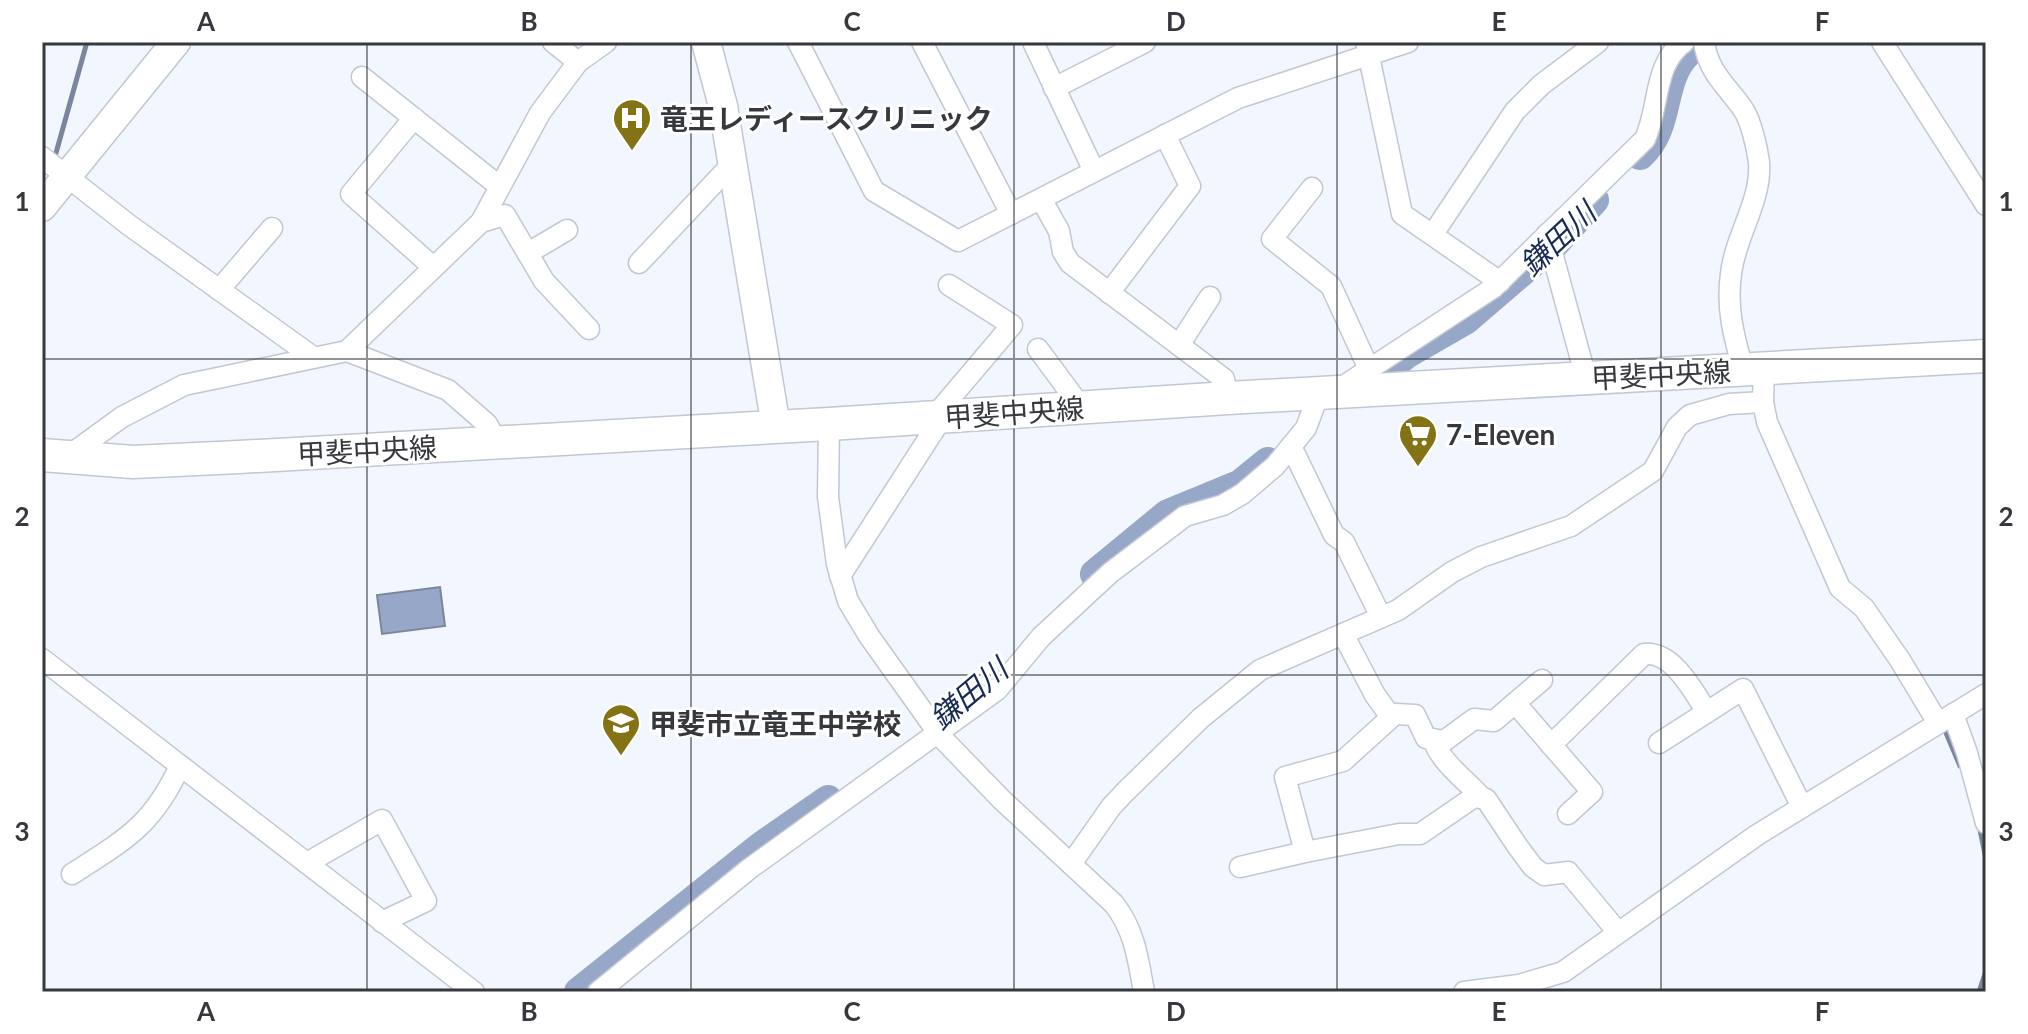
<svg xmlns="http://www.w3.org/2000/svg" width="2028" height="1034" viewBox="0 0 2028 1034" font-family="Lato,'Noto Sans JP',sans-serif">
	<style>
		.water { fill: #96a7c7; stroke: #79869e; stroke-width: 2 }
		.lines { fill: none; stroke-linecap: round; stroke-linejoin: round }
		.stream { stroke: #79869e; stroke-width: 5 }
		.river { stroke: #96a7c7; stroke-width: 30 }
		.street-casing { stroke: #c1c7d3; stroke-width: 23 }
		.secondary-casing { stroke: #c1c7d3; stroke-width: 31 }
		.primary-casing { stroke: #c1c7d3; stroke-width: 35 }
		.street { stroke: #fff; stroke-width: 20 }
		.secondary { stroke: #fff; stroke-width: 28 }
		.primary { stroke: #fff; stroke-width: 32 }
		.grid { fill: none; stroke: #36383d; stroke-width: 2; stroke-opacity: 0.55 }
		.labels { text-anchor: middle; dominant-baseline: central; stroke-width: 6; stroke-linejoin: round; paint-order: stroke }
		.poi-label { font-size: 28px; font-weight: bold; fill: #36383d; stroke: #fff; text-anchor: start }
		.street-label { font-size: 28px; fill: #36383d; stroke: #fff }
		.water-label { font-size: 30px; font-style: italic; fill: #172b55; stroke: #fff }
		.neatline { fill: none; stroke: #36383d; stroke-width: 3 }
		.grid-label { font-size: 26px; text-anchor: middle; font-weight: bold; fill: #36383d }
	</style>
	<rect width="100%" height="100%" fill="#f2f6fe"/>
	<polygon class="water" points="440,587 445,626 382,634 377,595"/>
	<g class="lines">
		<g class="stream">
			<polyline points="56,153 87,42"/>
			<polyline points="1944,728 1960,766"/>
			<polyline points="1979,825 1986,859"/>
			<polyline points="1979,992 1986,971"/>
		</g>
		<g class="river">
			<path d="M1640 155C1672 125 1658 82 1687 53"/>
			<polyline points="1374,380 1406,354 1465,320 1555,243 1594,200"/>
			<polyline points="1095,574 1168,514 1241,484 1268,462"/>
			<polyline points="579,992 762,846 828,800"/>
		</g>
		<g class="street-casing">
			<g id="street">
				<polyline points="553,42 578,62"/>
				<polyline points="798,42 874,191 958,241 1238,98 1408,42"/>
				<polyline points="922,42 1011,214"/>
				<polyline points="1033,42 1094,171"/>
				<polyline points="1366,42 1402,214 1500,282"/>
				<path d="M1704 42C1708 72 1727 86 1743 109 1751 121 1757 147 1759 162 1762 201 1735 236 1731 274 1726 308 1734 337 1743 369"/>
				<polyline points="1882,42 1986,205"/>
				<polyline points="362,77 499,186"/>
				<polyline points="1054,88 1145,42"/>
				<polyline points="414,118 351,194 433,267"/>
				<polyline points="42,157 129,225 313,357"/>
				<polyline points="1312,188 1272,239 1331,286 1369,369"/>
				<polyline points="1041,199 1059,231 1063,252 1070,263 1224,379 1228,398"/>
				<polyline points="481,222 505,215 544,281 589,329"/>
				<polyline points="1433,234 1515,111 1541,85 1598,42"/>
				<polyline points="1547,234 1586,378"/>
				<polyline points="528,253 567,230"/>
				<polyline points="639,263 732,164"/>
				<polyline points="219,290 272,228"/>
				<polyline points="1109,293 1190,186 1165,135"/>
				<polyline points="1179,345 1210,297"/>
				<polyline points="1038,349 1081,407"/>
				<polyline points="347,351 448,390 487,424 497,442"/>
				<polyline points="1764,367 1763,402 1767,422 1840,588 1864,608 1900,660 1938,723"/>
				<path d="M1339 389 1493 288 1645 139C1660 107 1653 64 1684 42"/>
				<polyline points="934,417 1012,325 949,285"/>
				<path d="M829 424 828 497 837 564 848 601 869 636 941 737 1002 800 1114 904C1135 931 1138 959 1144 992"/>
				<polyline points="1291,446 1334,535 1344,542 1381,617"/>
				<polyline points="67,457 122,417 184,385 347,351 481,222 540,113 578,62 606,42"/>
				<polyline points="840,576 943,416"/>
				<polyline points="1343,634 1375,695 1391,717"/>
				<polyline points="42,659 474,992"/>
				<polyline points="1515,703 1592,792 1568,814"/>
				<polyline points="1953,714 1967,753 1986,823"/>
				<path d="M1433 739C1440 762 1466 780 1482 798"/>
				<polyline points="1659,743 1743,689 1802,807"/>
				<path d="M1551 745 1644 654C1673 651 1693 691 1707 712"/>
				<polyline points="1305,852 1285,777 1343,761 1395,714 1415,715 1426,738 1444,741 1474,719 1494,721 1542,680"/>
				<polyline points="307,863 382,820 426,901 382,922"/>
				<polyline points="1071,864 1111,807 1125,792 1201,718 1260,670 1398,610 1452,572 1481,557 1571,526 1653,471 1677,427 1690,415 1729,404 1763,402"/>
				<polyline points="1240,867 1305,852 1399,834 1420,834 1474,797 1486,799 1518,847 1533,867 1544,875 1568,872 1617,931"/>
				<path d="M72 874C126 839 152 826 180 766"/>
				<polyline points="598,992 749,869 997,690 1041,637 1110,573 1185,516 1223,505 1242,494 1275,466 1306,428 1319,393"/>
				<polyline points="1464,992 1519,985 1563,972 1757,835 1986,694"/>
			</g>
		</g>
		<g class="secondary-casing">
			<g id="secondary">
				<polyline points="706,42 723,106 776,427"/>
				<polyline points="42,207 176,42"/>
			</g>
		</g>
		<g class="primary-casing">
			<polyline id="primary" points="42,455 133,462 239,457 829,424 1228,398 1986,356"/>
		</g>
		<use href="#street" class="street"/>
		<use href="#secondary" class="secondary"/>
		<use href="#primary" class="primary"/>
	</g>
	<path class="grid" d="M367 42V992M691 42V992M1014 42V992M1337 42V992M1661 42V992M42 359H1986M42 675H1986"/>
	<defs>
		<g id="hospital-pin" transform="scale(2)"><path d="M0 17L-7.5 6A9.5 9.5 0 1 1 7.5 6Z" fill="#847315" stroke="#fff"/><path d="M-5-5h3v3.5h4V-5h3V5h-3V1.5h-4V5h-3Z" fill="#fff"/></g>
		<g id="supermarket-pin" transform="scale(2)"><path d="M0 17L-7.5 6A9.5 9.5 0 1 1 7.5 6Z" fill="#847315" stroke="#fff"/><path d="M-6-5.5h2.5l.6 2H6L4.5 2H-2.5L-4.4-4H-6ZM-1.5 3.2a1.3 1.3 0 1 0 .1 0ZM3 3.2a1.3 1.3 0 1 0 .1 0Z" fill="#fff"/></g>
		<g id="school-pin" transform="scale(2)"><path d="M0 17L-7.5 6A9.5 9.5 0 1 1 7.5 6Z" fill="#847315" stroke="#fff"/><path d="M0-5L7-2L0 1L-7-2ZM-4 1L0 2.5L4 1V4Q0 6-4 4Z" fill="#fff"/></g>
	</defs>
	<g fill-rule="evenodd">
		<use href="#hospital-pin" x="632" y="118"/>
		<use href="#supermarket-pin" x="1418" y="434"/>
		<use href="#school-pin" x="621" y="723"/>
	</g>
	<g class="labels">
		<g class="poi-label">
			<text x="660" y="118">竜王レディースクリニック</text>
			<text x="1446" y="434">7-Eleven</text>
			<text x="649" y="723">甲斐市立竜王中学校</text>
		</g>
		<g class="street-label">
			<text transform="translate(1661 374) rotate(-3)">甲斐中央線</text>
			<text transform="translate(1014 412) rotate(-4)">甲斐中央線</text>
			<text transform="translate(367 450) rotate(-3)">甲斐中央線</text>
		</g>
		<g class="water-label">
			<text transform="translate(1557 238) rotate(-43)">鎌田川</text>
			<text transform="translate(968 693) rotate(-40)">鎌田川</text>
		</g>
	</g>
	<rect width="2028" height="1034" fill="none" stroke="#ffffff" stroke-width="88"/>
	<rect x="44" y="44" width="1940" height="946" class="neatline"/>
	<g class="grid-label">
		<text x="206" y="31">A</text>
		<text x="529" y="31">B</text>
		<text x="852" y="31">C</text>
		<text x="1176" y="31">D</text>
		<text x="1499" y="31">E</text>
		<text x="1822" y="31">F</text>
		<text x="22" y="211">1</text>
		<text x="2006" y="211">1</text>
		<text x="22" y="526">2</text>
		<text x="2006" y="526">2</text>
		<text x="22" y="841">3</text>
		<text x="2006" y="841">3</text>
		<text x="206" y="1021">A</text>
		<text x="529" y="1021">B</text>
		<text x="852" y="1021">C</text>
		<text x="1176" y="1021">D</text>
		<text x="1499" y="1021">E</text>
		<text x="1822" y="1021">F</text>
	</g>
</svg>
